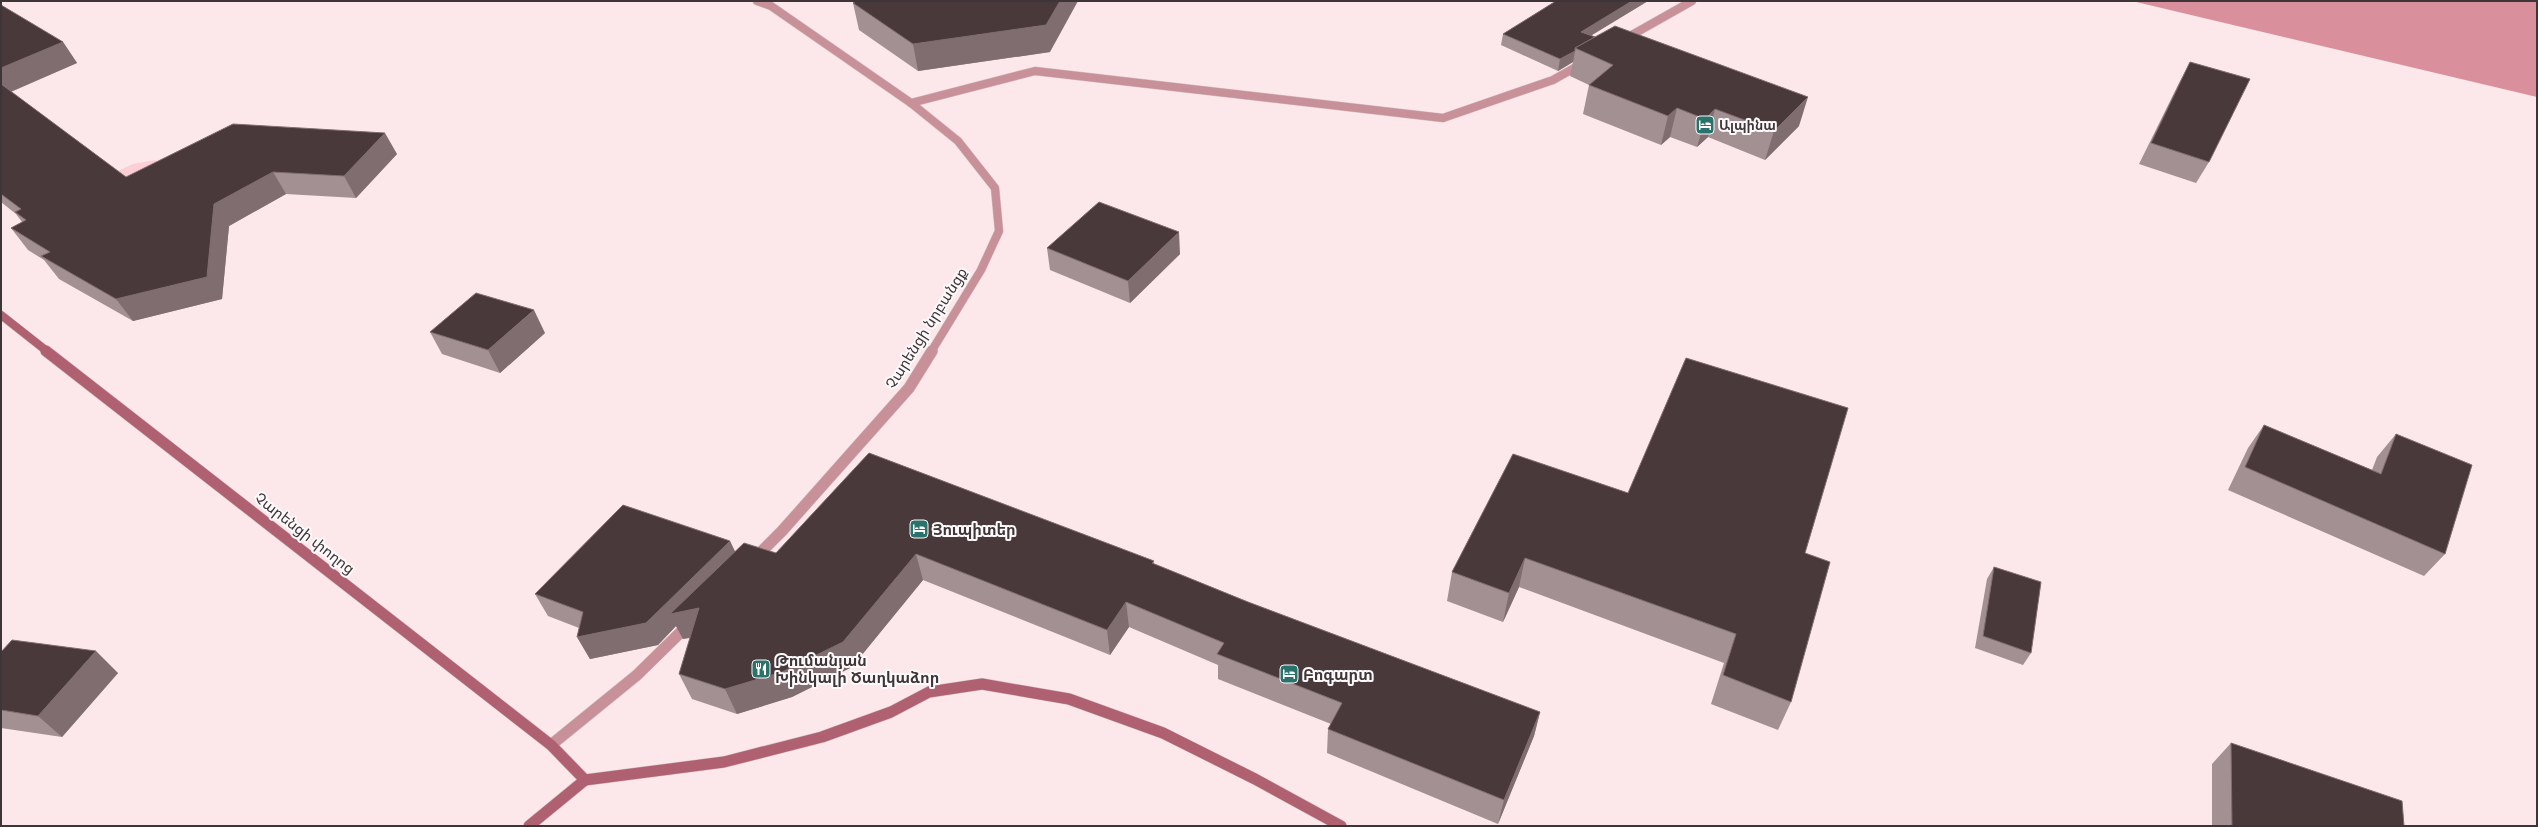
<svg xmlns="http://www.w3.org/2000/svg" width="2538" height="827" viewBox="0 0 2538 827" font-family="'Space Grotesk','Noto Sans Armenian',sans-serif">
	<style>
		.green { fill: #fccfd6 }
		.forest { fill: #da8f9d }
		.lines { fill: none; stroke-linecap: round; stroke-linejoin: round }
		.lane-casing { stroke: #d6c3c6; stroke-width: 9 }
		.street-far1-casing { stroke: #d6c3c6; stroke-width: 9 }
		.street-casing { stroke: #d6c3c6; stroke-width: 12 }
		.secondary-far1-casing { stroke: #d6c3c6; stroke-width: 9 }
		.secondary-casing { stroke: #d6c3c6; stroke-width: 12 }
		.lane { stroke: #c89099; stroke-width: 8 }
		.street-far1 { stroke: #c89099; stroke-width: 8 }
		.street { stroke: #c89099; stroke-width: 11 }
		.secondary-far1 { stroke: #b06171; stroke-width: 8 }
		.secondary { stroke: #b06171; stroke-width: 11 }
		.wall { fill: #a29092 }
		.shaded-wall { fill: #7f6d70 }
		.building { fill: #49393b; stroke: #7f6d70 }
		.labels { text-anchor: middle; dominant-baseline: central; stroke-width: 4; stroke-linejoin: round; paint-order: stroke }
		.far-poi-label { font-size: 13px; font-weight: bold; fill: #3d3537; stroke: #fdf9fa; text-anchor: start }
		.street-label { font-size: 15px; fill: #3d3537; stroke: #fdf9fa }
		.poi-label { font-size: 15px; font-weight: bold; fill: #3d3537; stroke: #fdf9fa; text-anchor: start }
	</style>
	<rect width="100%" height="100%" fill="#fce7ea"/>
	<polygon class="green" points="155,160 165,169 53,201 133,164"/>
	<polygon class="forest" points="2132,1 2537,1 2537,97"/>
	<g class="lines">
		<g class="lane-casing">
			<g id="lane">
				<polyline points="1623,40 1692,1"/>
				<polyline points="911,103 1035,71 1443,118 1553,80 1583,63"/>
			</g>
		</g>
		<g class="street-far1-casing">
			<polyline id="street-far1" points="757,1 771,6 911,103 958,141 995,188 999,231 981,270 931,352"/>
		</g>
		<g class="street-casing">
			<g id="street">
				<polyline points="754,559 782,531 909,388 932,351"/>
				<polyline points="551,745 637,675 689,624"/>
			</g>
		</g>
		<g class="secondary-far1-casing">
			<polyline id="secondary-far1" points="1,315 48,352"/>
		</g>
		<g class="secondary-casing">
			<g id="secondary">
				<polyline points="46,351 551,745 585,780"/>
				<polyline points="585,780 724,762 822,737 891,712 929,692 982,684 1069,699 1163,733 1255,779 1341,826"/>
				<polyline points="529,826 585,780"/>
			</g>
		</g>
		<use href="#lane" class="lane"/>
		<use href="#street-far1" class="street-far1"/>
		<use href="#street" class="street"/>
		<use href="#secondary-far1" class="secondary-far1"/>
		<use href="#secondary" class="secondary"/>
	</g>
	<g class="wall">
		<polygon points="1556,1 1648,1 1591,35 1799,126 1765,160 1708,137 1697,147 1670,137 1661,145 1583,114 1589,85 1570,76 1573,62 1558,71 1501,45 1503,34"/>
		<polygon points="853,3 1050,52 918,71 859,30"/>
		<polygon points="1,5 63,42 77,63 11,92 126,177 397,154 356,198 286,194 229,226 222,299 133,321 59,279 44,260 28,250 11,228 22,222 16,214 1,202"/>
		<polygon points="2190,62 2209,162 2196,183 2139,164 2179,83"/>
		<polygon points="1047,248 1180,254 1130,303 1050,270"/>
		<polygon points="430,332 545,333 500,373 442,354"/>
		<polygon points="2264,425 2372,470 2377,457 2396,434 2445,554 2424,576 2228,490 2248,448"/>
		<polygon points="869,453 1154,561 1154,564 1248,602 1540,712 1534,736 1498,824 1327,753 1328,729 1331,724 1218,679 1218,665 1129,627 1110,655 923,580 852,667 792,697 737,714 692,699 679,674 690,638 683,639 676,626 658,645 590,659 577,637 579,628 548,616 535,594 730,541 735,551 776,553"/>
		<polygon points="1513,454 1805,553 1791,702 1778,730 1711,704 1724,663 1519,587 1503,622 1447,601 1452,572"/>
		<polygon points="1994,567 2031,653 2023,665 1975,648 1987,579"/>
		<polygon points="1,652 118,673 62,737 1,728"/>
		<polygon points="2231,743 2404,826 2212,826 2212,764"/>
	</g>
	<g class="shaded-wall">
		<polygon points="1060,1 1078,1 1050,52 918,71 913,44"/>
		<polygon points="1632,1 1648,1 1579,43 1581,32"/>
		<polygon points="63,42 77,63 3,95 1,93 1,68"/>
		<polygon points="1575,51 1573,62 1558,71 1560,59"/>
		<polygon points="1808,97 1799,126 1765,160 1774,131"/>
		<polygon points="1677,108 1670,137 1661,145 1668,116"/>
		<polygon points="1715,109 1708,137 1697,147 1705,119"/>
		<polygon points="385,133 397,154 356,198 344,176"/>
		<polygon points="273,172 286,194 229,226 222,299 133,321 116,299 214,204"/>
		<polygon points="1179,232 1180,254 1130,303 1128,281"/>
		<polygon points="534,310 545,333 500,373 488,350"/>
		<polygon points="730,541 740,563 711,633 683,639 676,626 658,645 590,659 577,637"/>
		<polygon points="916,554 923,580 852,667 792,697 737,714 725,689"/>
		<polygon points="1525,558 1519,587 1503,622 1509,593"/>
		<polygon points="1126,602 1129,627 1110,655 1107,630"/>
		<polygon points="96,651 118,673 62,737 38,716"/>
		<polygon points="1540,712 1534,736 1498,824 1504,800"/>
	</g>
	<g class="building">
		<polygon points="856,1 1060,1 1046,25 913,44 853,3"/>
		<polygon points="1556,1 1632,1 1581,32 1595,37 1575,48 1575,51 1560,59 1503,34"/>
		<polygon points="1,5 63,42 1,68"/>
		<polygon points="1615,26 1808,97 1774,131 1715,109 1705,119 1677,108 1668,116 1589,85 1613,65 1575,48"/>
		<polygon points="2190,62 2250,79 2209,162 2151,143"/>
		<polygon points="1,84 126,177 233,124 385,133 344,176 273,172 214,204 207,277 116,299 41,256 50,252 11,228 26,220 15,212 21,209 1,194"/>
		<polygon points="1099,202 1179,232 1128,281 1047,248"/>
		<polygon points="476,293 534,310 488,350 430,332"/>
		<polygon points="1686,358 1848,408 1805,553 1830,562 1791,702 1723,675 1736,634 1525,558 1509,593 1452,572 1513,454 1628,493"/>
		<polygon points="2264,425 2381,474 2396,434 2472,465 2445,554 2245,467"/>
		<polygon points="869,453 1154,561 1152,563 1248,602 1540,712 1504,800 1328,729 1342,703 1217,654 1224,643 1126,602 1107,630 916,554 843,642 782,672 725,689 679,674 699,608 670,614 744,543 776,553"/>
		<polygon points="623,505 730,541 646,623 577,637 583,612 535,594"/>
		<polygon points="1994,567 2041,582 2031,653 1983,636"/>
		<polygon points="12,640 96,651 38,716 1,710 1,652"/>
		<polygon points="2231,743 2402,801 2404,826 2232,826"/>
	</g>
	<defs>
		<g id="hotel-square" transform="scale(1)"><rect x="-9" y="-9" width="18" height="18" rx="4" fill="#2a736d" stroke="#fdf9fa"/><path d="M-6-4.5h1.5V1H6V5H4.5V3h-9V5H-6ZM-4 0a1.8 1.8 0 1 1 3.6 0ZM.5 0V-2.5h3Q6-2.5 6 0Z" fill="#fff"/></g>
		<g id="restaurant-square" transform="scale(1)"><rect x="-9" y="-9" width="18" height="18" rx="4" fill="#2a736d" stroke="#fdf9fa"/><path d="M-5-6h1v4h1v-4h1v4h1v-4h1v5L-1.5 .5V6h-2V.5L-5-1ZM5-6V6H3V1.5H1.5Q1.5-4 5-6Z" fill="#fff"/></g>
	</defs>
	<g fill-rule="evenodd">
		<use href="#hotel-square" x="1705" y="125"/>
		<use href="#hotel-square" x="919" y="529"/>
		<use href="#restaurant-square" x="761" y="669"/>
		<use href="#hotel-square" x="1289" y="674"/>
	</g>
	<g class="labels">
		<g class="far-poi-label">
			<text x="1719" y="125">Ալպինա</text>
		</g>
		<g class="street-label">
			<text transform="translate(926 328) rotate(-58)">Չարենցի նրբանցք</text>
			<text transform="translate(305 533) rotate(38)">Չարենցի փողոց</text>
		</g>
		<g class="poi-label">
			<text x="933" y="529">Յուպիտեր</text>
			<text x="775" y="660">Թումանյան<tspan x="775" dy="17">Խինկալի Ծաղկաձոր</tspan></text>
			<text x="1303" y="674">Բոգարտ</text>
		</g>
	</g>
	<rect width="2538" height="827" fill="none" stroke="#3d3537" stroke-width="4"/>
</svg>
